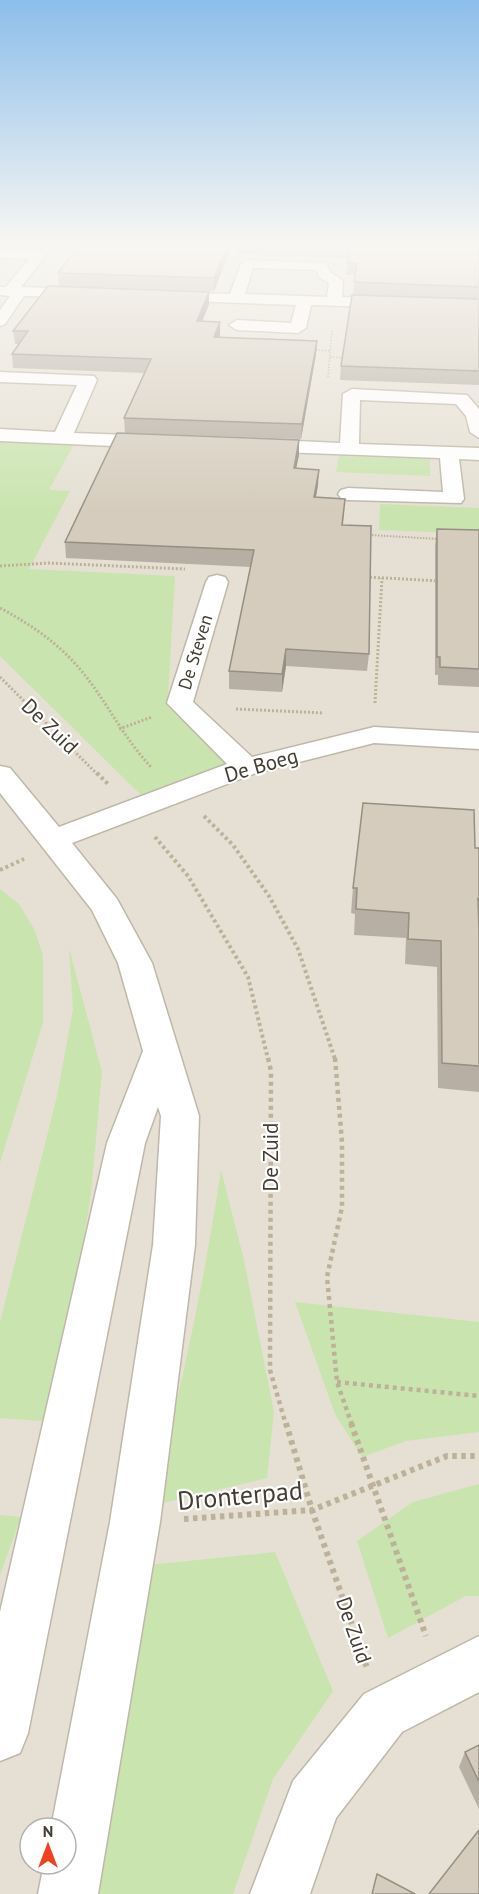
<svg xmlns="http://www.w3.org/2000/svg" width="479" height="1894" viewBox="0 0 479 1894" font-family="'PT Sans',sans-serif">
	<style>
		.residential { fill: #e5e0d3; fill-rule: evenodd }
		.green { fill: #cae4af }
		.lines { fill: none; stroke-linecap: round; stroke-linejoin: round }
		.minor-casing { stroke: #bfb8aa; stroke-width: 3 }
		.path-far5 { stroke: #bdb199; stroke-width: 1.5; stroke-dasharray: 1.5 1.5; stroke-linecap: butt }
		.path-far4 { stroke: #bdb199; stroke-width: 2; stroke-dasharray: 1.5 1.5; stroke-linecap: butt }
		.path-far3 { stroke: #bdb199; stroke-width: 3; stroke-dasharray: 2 2; stroke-linecap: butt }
		.path-far2 { stroke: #bdb199; stroke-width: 4; stroke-dasharray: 3 3; stroke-linecap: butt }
		.path-far1 { stroke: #bdb199; stroke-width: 4.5; stroke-dasharray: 4 4; stroke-linecap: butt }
		.path { stroke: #bdb199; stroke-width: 6; stroke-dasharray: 4.5 4.5; stroke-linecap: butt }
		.minor { fill: #fff; fill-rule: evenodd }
		.wall { fill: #b7afa3 }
		.shaded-wall { fill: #958f84 }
		.building { fill: #d5ccbd; stroke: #958f84; stroke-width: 1.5 }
		.labels { text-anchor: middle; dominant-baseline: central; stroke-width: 4.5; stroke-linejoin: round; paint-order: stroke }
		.far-street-label { font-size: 18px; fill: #433e34; stroke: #fff }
		.street-label { font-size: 21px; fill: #433e34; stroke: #fff }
		.near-street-label { font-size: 26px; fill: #433e34; stroke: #fff }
	</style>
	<rect width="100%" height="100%" fill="#f1eee4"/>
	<path class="residential" d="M0 246H479V1894H0ZM30 1828H66V1864H30Z"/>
	<g class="green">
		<polygon points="0,441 74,444 49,490 70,491 29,569 175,576 168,696 235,764 144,798 0,656"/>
		<polygon points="339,456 430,459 430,476 336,472"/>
		<polygon points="380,504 479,508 479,534 379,530"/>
		<polygon points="0,889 19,904 34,929 43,955 43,1023 0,1163"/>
		<polygon points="69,948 102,1072 91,1194 54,1422 0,1418 0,1322 57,1096 73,1009"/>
		<path d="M221 1170 244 1260 274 1412 267 1478 151 1506C180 1395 204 1283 221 1170Z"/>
		<polygon points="295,1302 479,1322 479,1432 406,1441 362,1457 335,1414"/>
		<polygon points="479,1484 479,1596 466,1596 388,1638 357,1541 413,1502"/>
		<polygon points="0,1515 21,1517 0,1575"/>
		<polygon points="275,1552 333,1691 273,1779 233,1894 99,1894 148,1565"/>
	</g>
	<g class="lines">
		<g class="minor-casing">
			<g id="minor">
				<polygon points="0,250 39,251 46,255 21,287 87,289 94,293 87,297 24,296 5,324 0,326 0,310 10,296 0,295 0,287 6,287 29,259 0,258"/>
				<path d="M248 260 326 263 331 273 343 281 342 297 479 302V310L311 305 306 328 298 333 237 330 229 325 237 320 291 323 296 305 163 300 156 296 163 292 230 294 241 264ZM253 268 316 270 320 278 329 283 327 297 245 294Z"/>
				<polygon points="0,372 94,376 97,380 74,433 159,436 168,442 159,448 0,441 0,429 55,432 77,385 0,382"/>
				<polygon points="352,389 467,395 479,409 479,438 470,432 466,416 456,404 360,400 359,444 479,448 479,460 459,459 464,499 461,503 348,500 341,498 338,494 341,490 348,488 443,492 440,458 253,451 244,445 253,439 340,443 343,394"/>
				<polygon points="217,575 225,577 228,582 193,702 252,757 374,727 479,733 479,749 374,743 256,773 72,843 117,899 152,963 199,1116 195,1245 160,1522 98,1894 38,1894 44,1864 66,1864 66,1828 51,1828 110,1522 153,1245 161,1116 158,1107 145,1143 28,1733 20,1753 0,1761 0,1612 107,1143 143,1051 118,963 92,910 0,793 0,766 10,768 59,827 227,764 167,703 206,582 209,577"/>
				<polygon points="479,1636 479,1692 402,1732 336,1818 310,1894 250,1894 293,1781 364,1694"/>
			</g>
		</g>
		<g class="path-far5">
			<polyline points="316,350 331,351"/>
			<polyline points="330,357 347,358"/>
			<polyline points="328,377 332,330"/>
		</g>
		<polyline class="path-far4" points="371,525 370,535 439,539"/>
		<g class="path-far3">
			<polyline points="0,566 48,563 185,569"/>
			<polyline points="366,577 440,581"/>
			<path d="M0 608C32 625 61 645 84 674 108 704 125 740 152 768"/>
			<polyline points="0,677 98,775"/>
			<polyline points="375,703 382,578"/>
			<polyline points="236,709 324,713"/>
			<polyline points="119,729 152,717"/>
		</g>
		<g class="path-far2">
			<polyline points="97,773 108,784"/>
			<polyline points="204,816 233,845 269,896 298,949 335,1059"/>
			<polyline points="155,837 188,876 248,977 268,1059"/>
			<polyline points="0,870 24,859"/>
		</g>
		<g class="path-far1">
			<polyline points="268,1058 271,1071 270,1370 286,1425"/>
			<polyline points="335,1058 342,1142 342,1207 327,1277 337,1382 352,1425"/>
			<polyline points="337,1382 479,1396"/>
		</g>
		<g class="path">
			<polyline points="286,1423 312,1510 367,1668"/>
			<polyline points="351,1423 426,1636"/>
			<polyline points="184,1519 312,1510 447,1456 479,1456"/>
		</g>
		<use href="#minor" class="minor"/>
	</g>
	<g class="wall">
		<polygon points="0,246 232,246 214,291 59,286 58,273 75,251 0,248"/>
		<polygon points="236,246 479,246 479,385 340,380 341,366 353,295 355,275 346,275 348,258 236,254"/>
		<polygon points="209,304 202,322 220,322 219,337 317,341 316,354 301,439 125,433 124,418 145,373 13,368 12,354 19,344 15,344 13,331"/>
		<polygon points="299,440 299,455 296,469 318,485 316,497 345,499 343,525 369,654 367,671 286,666 282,692 229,689 229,671 251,567 66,558 65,542"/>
		<polygon points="437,529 479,530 479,687 438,685 438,675 435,675 435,546"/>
		<polygon points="475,848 479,848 479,1092 438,1088 437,967 405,964 406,938 354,935 355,914 351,913 353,888"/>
		<polygon points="479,1745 479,1809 459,1767 465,1752"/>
	</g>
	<g class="shaded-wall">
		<polygon points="227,246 232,246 214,291 214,278"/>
		<polygon points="209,292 209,304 197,335 197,321"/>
		<polygon points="220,322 220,336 215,351 214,337"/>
		<polygon points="317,341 316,354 301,439 302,424"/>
		<polygon points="299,440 299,455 293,484 294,468"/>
		<polygon points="319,470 318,485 313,513 314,497"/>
		<polygon points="286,649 286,666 282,692 282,674"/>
	</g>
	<g class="building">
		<polygon points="79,246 227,246 214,278 58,273"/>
		<polygon points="350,246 479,246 479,287 354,282 357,263 347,263"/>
		<polygon points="48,286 209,292 197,321 220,322 214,337 317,341 302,424 124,418 151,359 12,354 28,331 13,331"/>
		<polygon points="352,295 479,299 479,371 341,366"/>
		<polygon points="117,433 299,440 294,468 319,470 314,497 345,499 342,525 371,526 369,654 286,649 282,674 229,671 254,550 65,542"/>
		<polygon points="437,529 479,530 479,669 440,667 440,657 437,657"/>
		<polygon points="363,803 474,810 475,848 479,848 479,900 478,899 479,930 479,1066 442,1063 441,941 408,939 409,913 356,909 357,888 353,888"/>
		<polygon points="479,1745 479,1782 465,1752"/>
		<polygon points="479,1830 479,1894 429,1894"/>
		<polygon points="377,1874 415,1894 372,1894"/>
	</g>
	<linearGradient id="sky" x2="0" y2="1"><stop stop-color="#8cbeea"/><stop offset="0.48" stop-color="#f9f7f3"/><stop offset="1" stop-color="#f9f7f3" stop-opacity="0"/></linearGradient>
	<rect width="479" height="511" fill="url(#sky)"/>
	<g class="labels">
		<g class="far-street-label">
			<text transform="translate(195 652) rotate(-73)">De Steven</text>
		</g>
		<g class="street-label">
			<text transform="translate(50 726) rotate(44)">De Zuid</text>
			<text transform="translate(261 765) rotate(-16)">De Boeg</text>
			<text transform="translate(270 1157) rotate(-90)">De Zuid</text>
			<text transform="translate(354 1630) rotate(71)">De Zuid</text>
		</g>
		<g class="near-street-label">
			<text transform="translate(240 1495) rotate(-5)">Dronterpad</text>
		</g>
	</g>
	<g transform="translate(48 1846)"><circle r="28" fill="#ffffff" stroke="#b4b2ae" stroke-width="1.5"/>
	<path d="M0-4.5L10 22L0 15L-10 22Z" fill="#ef421e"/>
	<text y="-9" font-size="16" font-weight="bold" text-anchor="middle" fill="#433e34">N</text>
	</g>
</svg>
